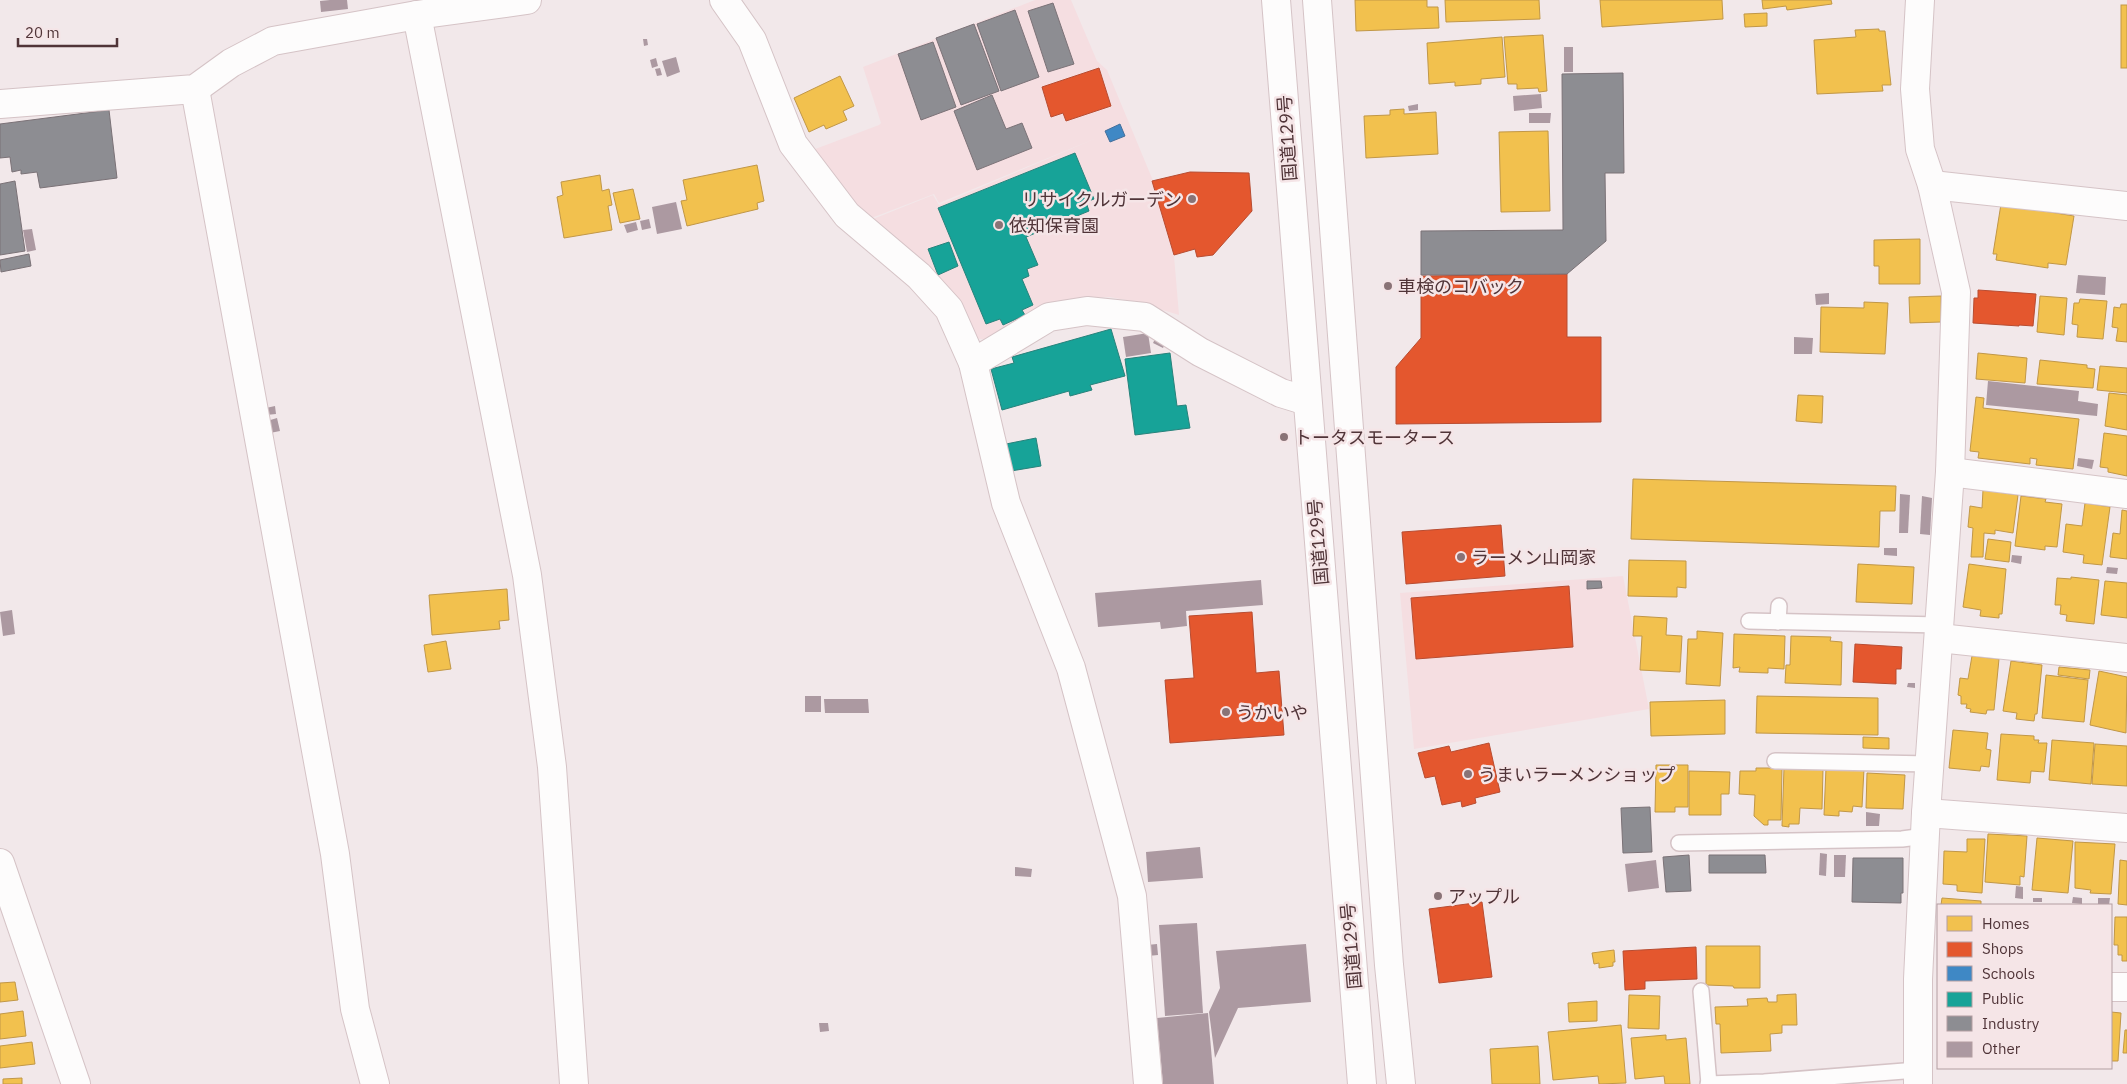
<svg xmlns="http://www.w3.org/2000/svg" width="2127" height="1084" viewBox="0 0 2127 1084" font-family="'IBM Plex Sans','Noto Sans JP',sans-serif">
	<style>
		.built { fill: #f5dee1 }
		.homes { fill: #f2c14e; stroke: #c19747 }
		.shops { fill: #e4572e; stroke: #b84c31 }
		.schools { fill: #3f88c5; stroke: #446f9b }
		.public { fill: #17a398; stroke: #28827b }
		.industry { fill: #8d8d92; stroke: #7b7277 }
		.building { fill: #ac99a1 }
		.lines { fill: none; stroke-linecap: round; stroke-linejoin: round }
		.lane-casing { stroke: #d5c3c6; stroke-width: 18 }
		.street-casing { stroke: #d5c3c6; stroke-width: 30 }
		.highway-casing { stroke: #d5c3c6; stroke-width: 30 }
		.lane { stroke: #fdfcfc; stroke-width: 15 }
		.street { stroke: #fdfcfc; stroke-width: 28 }
		.highway { stroke: #fdfcfc; stroke-width: 28 }
		.poi-dot { fill: #897376; stroke: #f5e5e7; stroke-width: 2 }
		.labels { text-anchor: middle; dominant-baseline: central; stroke-width: 5; stroke-linejoin: round; paint-order: stroke }
		.street-label { font-size: 18px; fill: #503438; stroke: #f5e5e7 }
		.poi-label { font-size: 18px; fill: #503438; stroke: #f5e5e7; text-anchor: start }
	</style>
	<rect width="100%" height="100%" fill="#f2e8ea"/>
	<g class="built">
		<polygon points="1035,0 1071,0 1097,61 1107,70 1154,183 1174,256 1179,315 1136,302 1110,297 1074,298 988,340 974,338 873,219 933,195 939,205 1099,137 939,203 934,194 869,219 825,176 810,151 879,125 881,123 863,67"/>
		<polygon points="1623,576 1649,709 1414,749 1400,593"/>
	</g>
	<g class="homes">
		<polygon points="1355,0 1427,0 1427,7 1438,7 1439,28 1356,31"/>
		<polygon points="1445,0 1539,0 1540,19 1446,22"/>
		<polygon points="1600,0 1722,0 1723,19 1602,27"/>
		<polygon points="1762,0 1831,0 1832,4 1787,10 1786,6 1763,9"/>
		<rect x="2121" y="5" width="6" height="63"/>
		<polygon points="1767,13 1767,26 1745,27 1744,14"/>
		<polygon points="1879,29 1879,31 1885,31 1891,85 1882,85 1883,91 1817,94 1814,40 1856,37 1855,30"/>
		<polygon points="1543,35 1547,91 1539,92 1538,88 1517,89 1517,84 1508,84 1504,37"/>
		<polygon points="1502,37 1505,77 1481,79 1481,84 1455,86 1455,82 1429,84 1427,43"/>
		<polygon points="840,76 854,106 843,111 847,120 826,129 824,125 809,132 794,98"/>
		<polygon points="1404,109 1404,114 1436,112 1438,154 1366,158 1364,116 1390,115 1390,110"/>
		<polygon points="1548,131 1550,211 1501,212 1499,132"/>
		<polygon points="757,165 764,201 757,203 758,209 687,226 681,201 687,200 683,180"/>
		<polygon points="600,175 602,191 609,189 612,205 608,206 612,230 564,238 557,197 563,195 561,182"/>
		<polygon points="633,189 640,219 620,223 613,193"/>
		<polygon points="2001,204 2074,216 2066,265 2048,263 2048,268 1996,260 1997,254 1993,254"/>
		<polygon points="1920,239 1920,284 1879,284 1879,266 1874,266 1874,240"/>
		<polygon points="1941,296 1941,322 1910,323 1909,297"/>
		<polygon points="2040,296 2067,298 2064,335 2037,332"/>
		<polygon points="2080,299 2107,301 2103,339 2077,337 2078,325 2072,324 2074,303 2079,303"/>
		<polygon points="1864,302 1888,303 1885,354 1820,352 1821,307 1864,308"/>
		<polygon points="2121,304 2127,304 2127,342 2116,341 2118,328 2112,327 2114,307 2120,308"/>
		<polygon points="1978,353 2027,358 2025,383 1976,379"/>
		<polygon points="2040,360 2087,365 2087,368 2095,369 2093,388 2037,384"/>
		<polygon points="2100,366 2127,368 2127,393 2097,390"/>
		<polygon points="2109,393 2127,395 2127,430 2105,426"/>
		<polygon points="1798,395 1823,396 1822,423 1796,421"/>
		<polygon points="1976,397 1984,398 1983,408 2079,419 2073,469 2036,465 2037,459 2030,458 2030,464 1978,458 1979,452 1970,451"/>
		<polygon points="2104,433 2127,436 2127,476 2108,472 2108,468 2100,467"/>
		<polygon points="1633,479 1896,486 1895,511 1880,511 1879,547 1631,539"/>
		<polygon points="1983,490 2018,495 2013,533 1995,530 1995,534 1984,533 1983,557 1971,557 1973,528 1968,527 1970,506 1982,508"/>
		<polygon points="2021,496 2046,499 2045,502 2062,504 2057,547 2045,546 2045,550 2015,546"/>
		<polygon points="2085,503 2110,507 2102,565 2083,563 2084,555 2063,552 2066,524 2082,526"/>
		<polygon points="2122,510 2127,511 2127,559 2110,557 2113,533 2120,534"/>
		<polygon points="1988,539 2011,542 2009,562 1985,559"/>
		<polygon points="1629,560 1686,561 1686,588 1677,587 1677,597 1628,596"/>
		<polygon points="1858,564 1914,567 1912,604 1856,602"/>
		<polygon points="1969,564 2006,569 2002,614 1999,614 1999,618 1980,616 1981,610 1963,607"/>
		<polygon points="2071,577 2099,580 2094,624 2066,621 2067,615 2060,614 2061,605 2055,605 2057,578 2071,579"/>
		<polygon points="2105,581 2127,583 2127,618 2101,615"/>
		<polygon points="507,589 509,620 499,621 500,629 432,635 429,595"/>
		<polygon points="1634,616 1667,618 1666,635 1682,636 1680,672 1640,670 1642,636 1633,636"/>
		<polygon points="1697,631 1723,633 1720,686 1686,684 1688,639 1697,639"/>
		<polygon points="1734,634 1785,636 1784,669 1768,668 1768,673 1739,672 1740,667 1733,668"/>
		<polygon points="1791,636 1831,637 1830,641 1842,642 1841,685 1785,683 1786,665 1790,665"/>
		<polygon points="446,641 451,669 428,672 424,645"/>
		<polygon points="1972,656 1999,659 1994,710 1987,710 1986,714 1970,712 1971,709 1966,708 1967,704 1961,704 1961,696 1958,695 1960,678 1968,679"/>
		<polygon points="2011,661 2042,665 2037,714 2035,714 2034,721 2016,719 2017,713 2003,711"/>
		<polygon points="2059,667 2090,670 2089,679 2058,675"/>
		<polygon points="2099,671 2127,677 2126,733 2090,725"/>
		<polygon points="2046,675 2088,680 2084,722 2042,718"/>
		<polygon points="1757,696 1878,698 1878,735 1756,733"/>
		<polygon points="1725,700 1725,734 1651,736 1650,702"/>
		<polygon points="1953,730 1988,733 1986,749 1991,750 1989,767 1981,766 1980,771 1949,768"/>
		<polygon points="2001,734 2034,736 2034,740 2039,740 2038,743 2047,743 2044,772 2031,771 2030,783 1997,780"/>
		<polygon points="1863,737 1889,738 1889,749 1863,748"/>
		<polygon points="2052,740 2094,743 2091,784 2049,780"/>
		<polygon points="2095,744 2127,746 2127,786 2092,784"/>
		<polygon points="1656,765 1688,765 1688,807 1675,807 1675,812 1655,812"/>
		<polygon points="1756,768 1782,768 1781,820 1768,820 1768,825 1764,825 1754,816 1755,795 1739,794 1740,771 1756,771"/>
		<polygon points="1784,768 1823,769 1822,809 1800,808 1799,824 1789,824 1789,827 1782,826"/>
		<polygon points="1826,768 1864,769 1862,807 1853,806 1852,812 1839,811 1839,816 1824,815"/>
		<polygon points="1689,771 1730,772 1729,794 1721,794 1721,815 1689,815"/>
		<polygon points="1867,773 1905,775 1903,809 1866,808"/>
		<polygon points="1988,834 2027,836 2024,877 2020,876 2020,885 1985,882"/>
		<polygon points="2037,838 2073,841 2068,893 2032,890"/>
		<polygon points="1967,839 1985,839 1982,893 1957,891 1957,885 1943,884 1944,851 1967,852"/>
		<polygon points="2075,842 2115,844 2111,894 2090,893 2091,890 2075,888"/>
		<polygon points="2120,860 2127,861 2127,905 2118,904"/>
		<polygon points="1942,898 1981,901 1981,905 1941,905"/>
		<polygon points="2115,917 2127,917 2127,961 2122,961 2122,955 2118,955 2118,945 2114,945"/>
		<polygon points="1706,946 1760,946 1760,988 1734,988 1733,986 1706,985"/>
		<polygon points="1614,950 1615,962 1613,962 1613,966 1599,968 1599,963 1594,964 1592,953"/>
		<polygon points="15,982 18,1000 0,1002 0,983"/>
		<polygon points="1796,994 1797,1025 1782,1025 1782,1033 1770,1034 1771,1051 1721,1053 1720,1024 1716,1024 1715,1007 1748,1006 1747,999 1767,998 1768,1002 1777,1002 1777,995"/>
		<polygon points="1629,995 1660,996 1659,1029 1628,1028"/>
		<polygon points="1597,1001 1597,1021 1569,1022 1568,1003"/>
		<polygon points="23,1011 26,1036 0,1039 0,1014"/>
		<polygon points="2111,1012 2121,1013 2118,1061 2111,1061"/>
		<polygon points="1621,1025 1626,1083 1599,1084 1598,1076 1553,1080 1548,1032"/>
		<polygon points="2125,1030 2127,1030 2127,1053 2123,1053"/>
		<polygon points="1666,1035 1666,1040 1686,1038 1690,1084 1665,1084 1664,1076 1635,1079 1631,1038"/>
		<polygon points="32,1042 35,1064 0,1068 0,1046"/>
		<polygon points="1538,1046 1540,1084 1492,1084 1490,1049"/>
		<polygon points="22,1078 22,1084 3,1084 3,1079"/>
	</g>
	<g class="shops">
		<polygon points="1099,68 1111,106 1066,121 1063,113 1051,117 1042,87"/>
		<polygon points="1190,172 1249,173 1252,211 1213,255 1197,257 1195,249 1174,255 1152,181"/>
		<polygon points="1567,274 1567,337 1601,337 1601,422 1396,424 1396,367 1421,338 1421,276"/>
		<polygon points="1978,290 2036,294 2033,326 2019,325 2019,326 1973,323 1974,298 1978,298"/>
		<polygon points="1501,525 1505,576 1406,584 1402,532"/>
		<polygon points="1569,586 1573,647 1416,659 1411,598"/>
		<polygon points="1252,612 1256,673 1279,671 1284,735 1170,743 1165,680 1194,678 1189,616"/>
		<polygon points="1855,644 1902,647 1901,669 1896,669 1896,684 1853,682"/>
		<polygon points="1489,743 1500,792 1475,798 1476,803 1462,807 1461,801 1442,805 1435,776 1425,778 1418,753 1449,746 1451,752"/>
		<polygon points="1482,902 1492,977 1439,983 1429,909"/>
		<polygon points="1696,947 1697,979 1645,981 1645,989 1625,990 1623,951"/>
	</g>
	<polygon class="schools" points="1120,124 1125,136 1110,142 1105,131"/>
	<g class="public">
		<polygon points="1075,153 1094,199 1086,202 1089,211 1026,237 1038,265 1027,269 1029,276 1022,279 1033,305 1022,310 1025,315 1003,325 1000,319 986,324 938,208"/>
		<polygon points="949,242 958,266 938,275 928,249"/>
		<polygon points="1111,329 1125,376 1090,385 1092,390 1070,396 1069,391 1002,410 991,369 1014,363 1012,357"/>
		<polygon points="1170,353 1177,406 1186,405 1190,428 1135,435 1125,359"/>
		<polygon points="1036,438 1041,466 1011,471 1006,444"/>
	</g>
	<g class="industry">
		<polygon points="1053,3 1074,64 1048,72 1028,11"/>
		<polygon points="1015,10 1039,77 1001,91 977,24"/>
		<polygon points="974,24 999,91 961,105 936,38"/>
		<polygon points="933,42 956,107 921,120 898,54"/>
		<polygon points="1623,73 1624,173 1605,173 1606,241 1567,274 1421,275 1421,231 1563,230 1562,74"/>
		<polygon points="992,95 1006,129 1022,123 1032,148 977,170 954,111"/>
		<polygon points="109,110 117,178 40,188 37,172 21,174 21,170 12,172 10,157 0,158 0,124"/>
		<polygon points="15,181 25,251 0,255 0,184"/>
		<polygon points="29,254 31,266 1,272 0,260"/>
		<polygon points="1587,581 1601,581 1602,588 1587,589"/>
		<polygon points="1650,807 1652,852 1623,853 1621,808"/>
		<polygon points="1689,855 1691,891 1666,892 1663,857"/>
		<polygon points="1709,855 1765,855 1766,873 1709,873"/>
		<polygon points="1853,858 1903,858 1903,893 1901,893 1901,903 1852,902"/>
	</g>
	<g class="building">
		<polygon points="330,0 347,0 348,9 321,12 320,1"/>
		<polygon points="643,39 647,39 648,45 644,46"/>
		<rect x="1564" y="47" width="9" height="25"/>
		<polygon points="676,57 680,72 667,77 662,61"/>
		<polygon points="656,58 658,66 652,68 650,60"/>
		<polygon points="660,68 662,75 657,76 655,69"/>
		<polygon points="1541,94 1542,108 1514,111 1513,96"/>
		<polygon points="1418,104 1418,110 1409,111 1408,106"/>
		<polygon points="1529,113 1551,113 1550,123 1529,123"/>
		<polygon points="676,202 682,229 657,234 652,207"/>
		<polygon points="649,219 651,228 642,230 640,221"/>
		<polygon points="636,222 638,230 627,233 624,225"/>
		<polygon points="32,229 36,250 27,252 23,230"/>
		<polygon points="2078,275 2106,277 2105,295 2076,293"/>
		<polygon points="1829,293 1829,304 1816,305 1815,294"/>
		<polygon points="1148,333 1151,353 1126,357 1123,337"/>
		<polygon points="1156,337 1166,342 1163,348 1153,343"/>
		<polygon points="1794,337 1813,338 1812,354 1794,354"/>
		<polygon points="1988,381 2079,391 2078,401 2098,404 2097,416 1986,405"/>
		<polygon points="275,406 276,414 266,415 266,408"/>
		<polygon points="277,418 280,431 270,433 267,421"/>
		<polygon points="2078,458 2094,460 2092,469 2077,466"/>
		<polygon points="1900,494 1910,495 1908,533 1899,533"/>
		<polygon points="1922,496 1932,498 1930,535 1920,534"/>
		<polygon points="1884,548 1897,548 1897,556 1884,555"/>
		<polygon points="2012,555 2022,556 2021,564 2011,562"/>
		<polygon points="2107,567 2118,568 2117,574 2106,573"/>
		<polygon points="1261,580 1263,605 1186,611 1187,626 1161,629 1160,622 1098,627 1095,593"/>
		<polygon points="12,610 15,634 3,636 0,612"/>
		<polygon points="1908,683 1915,683 1915,688 1907,687"/>
		<rect x="805" y="696" width="16" height="16"/>
		<polygon points="824,699 868,699 869,713 825,713"/>
		<polygon points="1866,812 1880,814 1879,826 1866,826"/>
		<polygon points="1200,847 1203,878 1148,882 1146,852"/>
		<polygon points="1820,853 1827,854 1826,876 1819,875"/>
		<polygon points="1834,855 1846,855 1845,877 1834,877"/>
		<polygon points="1656,860 1659,888 1628,892 1625,864"/>
		<polygon points="1015,867 1032,869 1031,877 1015,876"/>
		<polygon points="2016,886 2023,887 2023,899 2015,898"/>
		<polygon points="2073,897 2082,898 2082,904 2072,903"/>
		<rect x="2033" y="898" width="9" height="4"/>
		<polygon points="2098,898 2110,898 2109,905 2098,905"/>
		<polygon points="1197,923 1203,1013 1165,1016 1159,925"/>
		<polygon points="1157,944 1158,955 1148,956 1147,945"/>
		<polygon points="1306,944 1311,1002 1238,1008 1215,1058 1209,1012 1220,988 1216,951"/>
		<polygon points="1208,1013 1214,1084 1163,1084 1157,1018"/>
		<polygon points="819,1023 828,1023 829,1031 820,1032"/>
	</g>
	<g class="lines">
		<g class="lane-casing">
			<g id="lane">
				<polyline points="1749,621 1940,625"/>
				<polyline points="1778,622 1779,606"/>
				<polyline points="1775,761 1930,764"/>
				<polyline points="1679,843 1902,839 1925,836"/>
				<polyline points="1701,991 1709,1084"/>
				<polyline points="1708,1084 1764,1082 1917,1070"/>
			</g>
		</g>
		<g class="street-casing">
			<g id="street">
				<polyline points="724,0 752,40 793,144 847,215 919,276 949,309 973,363 1006,503 1071,668 1132,896 1148,1084"/>
				<polyline points="417,15 527,575 552,767 574,1084"/>
				<polyline points="195,89 335,854 355,1009 375,1084"/>
				<polyline points="0,104 195,89 231,63 273,41 417,15 527,0"/>
				<polyline points="1932,185 2127,206"/>
				<polyline points="973,363 1049,317 1087,311 1145,317 1200,352 1281,393 1307,401"/>
				<polyline points="1950,472 2127,494"/>
				<polyline points="1939,638 2127,658"/>
				<polyline points="1926,813 2127,828"/>
				<polyline points="0,863 76,1084"/>
				<polyline points="2111,987 2127,987"/>
				<polyline points="1918,1084 1918,979 1926,813 1950,472 1956,292 1932,185 1920,149 1915,89 1920,0"/>
			</g>
		</g>
		<g class="highway-casing">
			<g id="highway">
				<polyline points="1276,0 1362,1084"/>
				<polyline points="1317,0 1389,965 1401,1084"/>
			</g>
		</g>
		<use href="#lane" class="lane"/>
		<use href="#street" class="street"/>
		<use href="#highway" class="highway"/>
	</g>
	<g class="poi-dot">
		<circle cx="1192" cy="199" r="5"/>
		<circle cx="999" cy="225" r="5"/>
		<circle cx="1388" cy="286" r="5"/>
		<circle cx="1284" cy="437" r="5"/>
		<circle cx="1461" cy="557" r="5"/>
		<circle cx="1226" cy="712" r="5"/>
		<circle cx="1468" cy="774" r="5"/>
		<circle cx="1438" cy="896" r="5"/>
	</g>
	<g class="labels">
		<g class="street-label">
			<text transform="translate(1287 138) rotate(-94)">国道129号</text>
			<text transform="translate(1318 542) rotate(-95)">国道129号</text>
			<text transform="translate(1351 946) rotate(-95)">国道129号</text>
		</g>
		<g class="poi-label">
			<text x="1182" y="199" text-anchor="end">リサイクルガーデン</text>
			<text x="1009" y="225">依知保育園</text>
			<text x="1398" y="286">車検のコバック</text>
			<text x="1294" y="437">トータスモータース</text>
			<text x="1471" y="557">ラーメン山岡家</text>
			<text x="1236" y="712">うかいや</text>
			<text x="1478" y="774">うまいラーメンショップ</text>
			<text x="1448" y="896">アップル</text>
		</g>
	</g>
	<rect x="1937" y="904" width="175" height="165" fill="#f5e5e7" stroke="#b39ea1"/>
	<rect x="1947" y="916" width="25" height="15" fill="#f2c14e" stroke="#b39ea1"/>
	<text x="1982" y="929" font-size="15" fill="#503438">Homes</text>
	<rect x="1947" y="942" width="25" height="15" fill="#e4572e" stroke="#b39ea1"/>
	<text x="1982" y="954" font-size="15" fill="#503438">Shops</text>
	<rect x="1947" y="966" width="25" height="15" fill="#3f88c5" stroke="#b39ea1"/>
	<text x="1982" y="979" font-size="15" fill="#503438">Schools</text>
	<rect x="1947" y="992" width="25" height="15" fill="#17a398" stroke="#b39ea1"/>
	<text x="1982" y="1004" font-size="15" fill="#503438">Public</text>
	<rect x="1947" y="1016" width="25" height="15" fill="#8d8d92" stroke="#b39ea1"/>
	<text x="1982" y="1029" font-size="15" fill="#503438">Industry</text>
	<rect x="1947" y="1042" width="25" height="15" fill="#ac99a1" stroke="#b39ea1"/>
	<text x="1982" y="1054" font-size="15" fill="#503438">Other</text>
	<path d="M18 38v8h99v-8" fill="none" stroke="#503438" stroke-width="2.5"/>
	<text x="25" y="38" font-size="15" fill="#503438" stroke="#f5e5e7" stroke-width="4" paint-order="stroke">20 m</text>
</svg>
